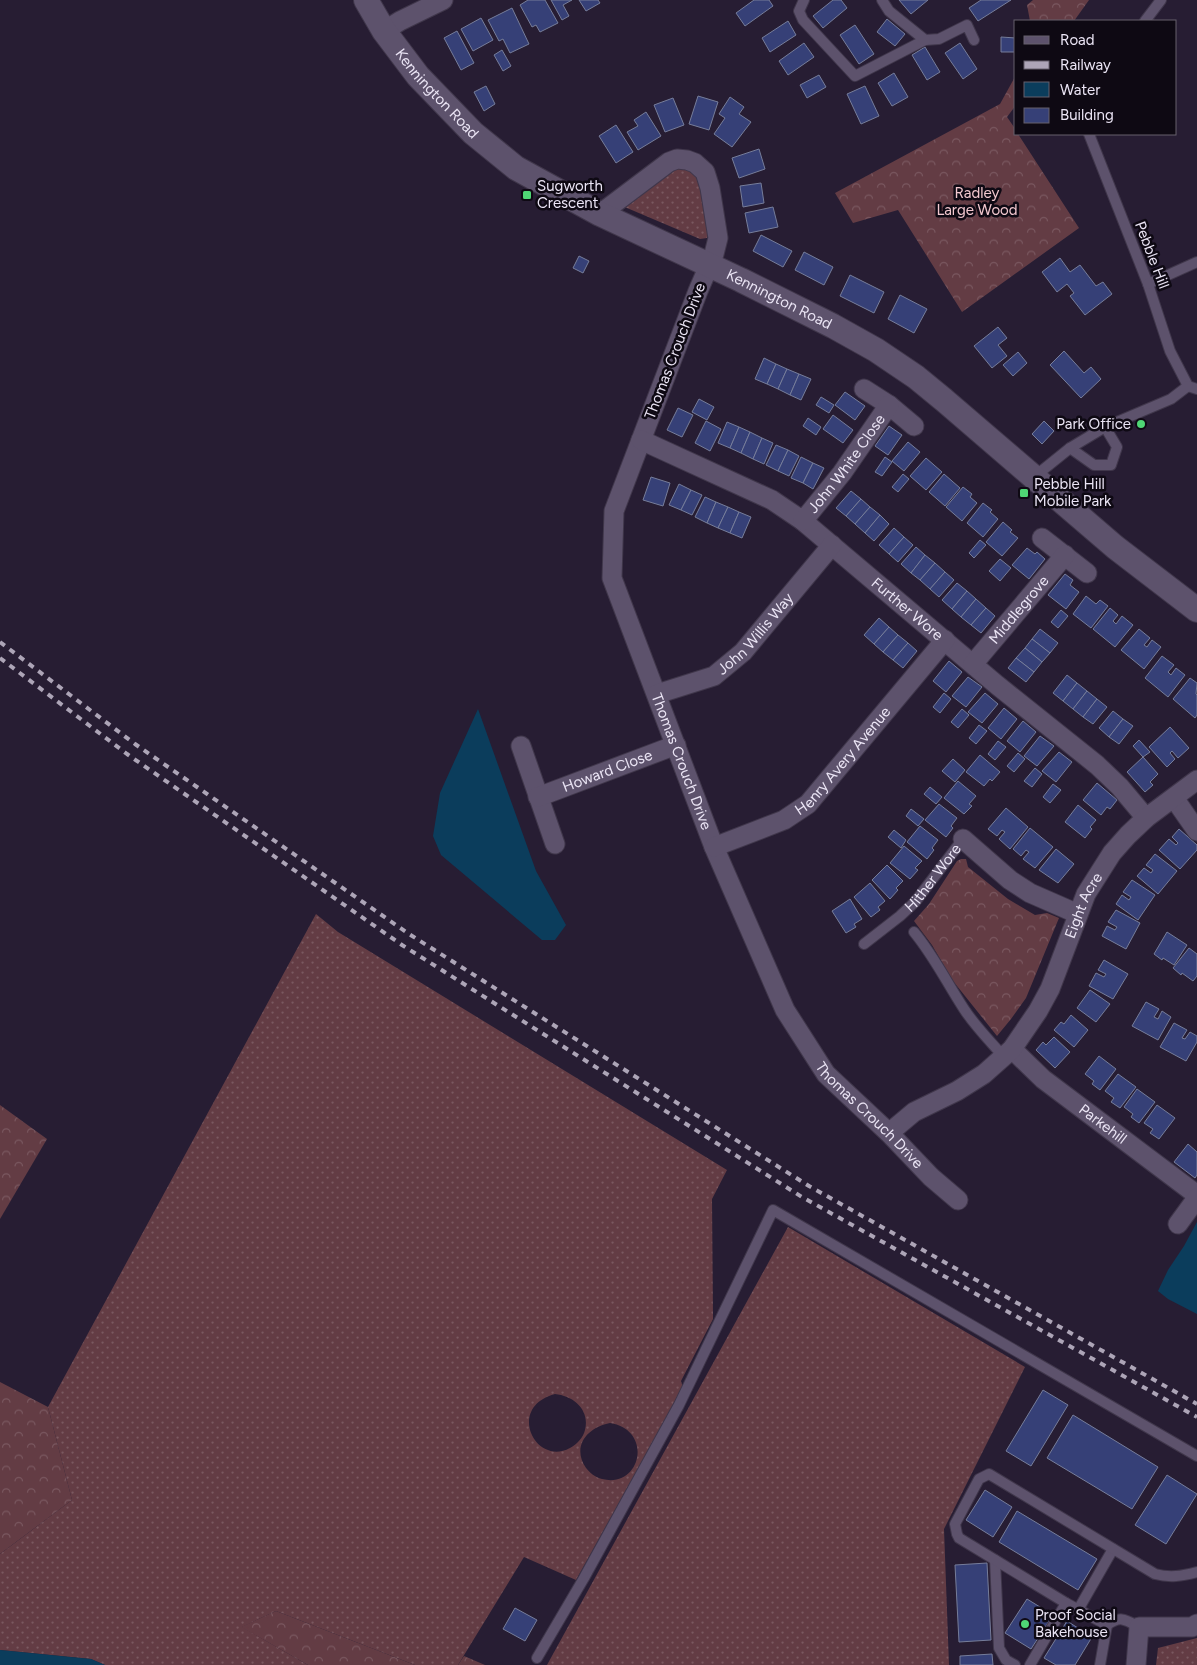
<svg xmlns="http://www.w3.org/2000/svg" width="1197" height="1665" viewBox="0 0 1197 1665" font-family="Figtree,sans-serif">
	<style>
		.grass { fill: url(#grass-dots); fill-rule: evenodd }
		.forest { fill: url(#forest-crowns) }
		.water { fill: #0b3d5c }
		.building { fill: #364077; stroke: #767d9a }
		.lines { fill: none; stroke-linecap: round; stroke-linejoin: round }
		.service-casing { stroke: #40374b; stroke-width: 12 }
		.minor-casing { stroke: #40374b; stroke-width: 21 }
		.tertiary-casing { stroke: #40374b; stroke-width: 26 }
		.service { stroke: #5d526c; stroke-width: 10 }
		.minor { stroke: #5d526c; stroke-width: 19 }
		.tertiary { stroke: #5d526c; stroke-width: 24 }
		.rail { stroke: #ada5b7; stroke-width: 4; stroke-dasharray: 6 6; stroke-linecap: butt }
		.poi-dot { fill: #4fd675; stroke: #0e0913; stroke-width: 2 }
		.labels { text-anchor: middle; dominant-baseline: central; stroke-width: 5; stroke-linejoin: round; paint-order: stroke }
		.street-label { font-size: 15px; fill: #ebe5f5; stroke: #0e0913 }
		.poi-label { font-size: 15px; fill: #ebe5f5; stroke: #0e0913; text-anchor: start }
		.park-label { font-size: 15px; fill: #f3c8cf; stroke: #0e0913 }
	</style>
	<defs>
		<pattern id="grass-dots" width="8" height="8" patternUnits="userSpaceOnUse" patternTransform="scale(1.25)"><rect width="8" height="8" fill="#633c44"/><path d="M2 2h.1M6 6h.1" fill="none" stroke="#7a5860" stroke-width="1.8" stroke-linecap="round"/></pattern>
		<pattern id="forest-crowns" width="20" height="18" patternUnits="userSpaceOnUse" patternTransform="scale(1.25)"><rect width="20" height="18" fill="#633c44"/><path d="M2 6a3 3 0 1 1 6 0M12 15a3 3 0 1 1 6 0" fill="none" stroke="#7a5860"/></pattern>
	</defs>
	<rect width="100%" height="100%" fill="#271d33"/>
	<g class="grass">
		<polygon points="685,166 701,178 711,227 707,238 700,239 620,205 666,170"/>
		<path d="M316 914 338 932 727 1170 712 1199 713 1319 681 1381 683 1388 576 1580 524 1557 458 1665H415L276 1611 242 1627 308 1665H105L91 1659 0 1650V1554L72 1500 48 1407ZM555 1394C574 1396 590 1410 585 1430 583 1438 577 1444 570 1448 535 1467 506 1407 555 1394ZM610 1423C654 1430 641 1489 602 1479 595 1477 590 1473 586 1468 571 1446 588 1427 610 1423Z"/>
		<polygon points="788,1227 1025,1367 944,1529 949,1665 547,1665"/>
		<polygon points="1197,1638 1197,1665 1156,1665 1158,1648"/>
	</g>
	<g class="forest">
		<polygon points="1033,0 1089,0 1074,21 1030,21 1027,5"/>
		<polygon points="1016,75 1016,105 1007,117 1016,130 1016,134 1018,134 1079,228 962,312 898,210 853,223 835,193 1000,104"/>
		<polygon points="961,859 966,859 968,867 1008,899 1035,915 1047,913 1059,918 1026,998 1011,1019 997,1036 953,981 932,945 914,921 929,904 957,861"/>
		<polygon points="0,1105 47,1139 0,1219"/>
		<polygon points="0,1382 48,1407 72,1500 0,1554"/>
		<polygon points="276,1611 415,1665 308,1665 241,1627"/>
		<polygon points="464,1656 485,1665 458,1665"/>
	</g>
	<g class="water">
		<polygon points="478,709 536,871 566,925 555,940 542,940 441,855 433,836 440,793"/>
		<polygon points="1197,1222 1197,1314 1168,1299 1158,1291 1168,1270 1184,1246"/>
		<polygon points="0,1650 91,1659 105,1665 0,1665"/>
	</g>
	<g class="building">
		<polygon points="528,0 545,0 558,23 540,32 536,25 532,27 520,5"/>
		<polygon points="551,0 572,0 563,5 569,16 562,20"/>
		<polygon points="579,0 598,0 600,3 586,11"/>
		<polygon points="754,0 769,0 773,6 745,26 736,13"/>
		<polygon points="833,0 841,0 847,8 823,28 813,16"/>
		<polygon points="899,0 928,0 911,14"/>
		<polygon points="981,0 1011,0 978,21 969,8"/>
		<polygon points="512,8 529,44 510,53 503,39 499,41 488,20"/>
		<polygon points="481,18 493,40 473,51 461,29"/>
		<polygon points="887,19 905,34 895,46 877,32"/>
		<polygon points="788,21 796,35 770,52 762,38"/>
		<polygon points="855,25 874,54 859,64 840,35"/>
		<polygon points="457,31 474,63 461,70 444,38"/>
		<polygon points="1001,37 1016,38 1016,52 1001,52"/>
		<polygon points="804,43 814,57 788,75 779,61"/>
		<polygon points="960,43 977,69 963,79 945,53"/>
		<polygon points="925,47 940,72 927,80 912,55"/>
		<polygon points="502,50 511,66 503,71 494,55"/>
		<polygon points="894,73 908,97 892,106 878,83"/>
		<polygon points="819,75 826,87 807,98 800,85"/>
		<polygon points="486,86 495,104 484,111 474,92"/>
		<polygon points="865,86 879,116 861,124 847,94"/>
		<polygon points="698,96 718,102 709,130 689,124"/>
		<polygon points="730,97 744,107 739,114 751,122 732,147 714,134 725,118 719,114"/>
		<polygon points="673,98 684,125 665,132 654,105"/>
		<polygon points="646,112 661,136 638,150 627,132 638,126 634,120"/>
		<polygon points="616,125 633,152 616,163 599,136"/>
		<polygon points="759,149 765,169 739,178 732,158"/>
		<polygon points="761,183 764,203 743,207 740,186"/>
		<polygon points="773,207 778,227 749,233 745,213"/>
		<polygon points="761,235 792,251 783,267 753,251"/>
		<polygon points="804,252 833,267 824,285 795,270"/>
		<polygon points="579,256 589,261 583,273 573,268"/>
		<polygon points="1060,258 1070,272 1080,265 1096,286 1103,282 1112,294 1085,315 1070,296 1074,293 1067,284 1057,292 1042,272"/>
		<polygon points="850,275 884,292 874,313 840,296"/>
		<polygon points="900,295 927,309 914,333 888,319"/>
		<polygon points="998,327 1007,338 998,345 1007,356 992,368 974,346"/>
		<polygon points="1064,351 1084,373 1091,367 1101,379 1081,398 1050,365"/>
		<polygon points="1018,352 1027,363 1013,376 1003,365"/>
		<polygon points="764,358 776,364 767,384 755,379"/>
		<polygon points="776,364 787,369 778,389 767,384"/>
		<polygon points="787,369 799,374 790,395 778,389"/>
		<polygon points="799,374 811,379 801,400 790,395"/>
		<polygon points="845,392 865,406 855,420 835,405"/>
		<polygon points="821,397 834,405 829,413 816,405"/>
		<polygon points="699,399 714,407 707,420 692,412"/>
		<polygon points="678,408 693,415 682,437 667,430"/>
		<polygon points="833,415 853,430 843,443 823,429"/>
		<polygon points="808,418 821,427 816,435 803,426"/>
		<polygon points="706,421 721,429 710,451 695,443"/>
		<polygon points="1044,421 1054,431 1042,444 1032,434"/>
		<polygon points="727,422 739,427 730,448 718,443"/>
		<polygon points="889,426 902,435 888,455 875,446"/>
		<polygon points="739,427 750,432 741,453 730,448"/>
		<polygon points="750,432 762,438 753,459 741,453"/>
		<polygon points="762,438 773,443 764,464 753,459"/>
		<polygon points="908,442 920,452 904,471 892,461"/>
		<polygon points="776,445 788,450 778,471 766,465"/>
		<polygon points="788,450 799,456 789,476 778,471"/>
		<polygon points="801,457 813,463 803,483 791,478"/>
		<polygon points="885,457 892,462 882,476 875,472"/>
		<polygon points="926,458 942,472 926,490 910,476"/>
		<polygon points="813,463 824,468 813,489 803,483"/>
		<polygon points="903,474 909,479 898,492 892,487"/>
		<polygon points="944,474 960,488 945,506 929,492"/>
		<polygon points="651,477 670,483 663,506 643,500"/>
		<polygon points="679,484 691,490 681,510 669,505"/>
		<polygon points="963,487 972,494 970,497 977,503 962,521 946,507"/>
		<polygon points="691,490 702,495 692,515 681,510"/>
		<polygon points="851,491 861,499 846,516 836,508"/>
		<polygon points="705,497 716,502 707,523 695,517"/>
		<polygon points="861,499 870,507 855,524 846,516"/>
		<polygon points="716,502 728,507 718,528 707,523"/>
		<polygon points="983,503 992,510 990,512 998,519 983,537 967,523"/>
		<polygon points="728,507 739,512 730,533 718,528"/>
		<polygon points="870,507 880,515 865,533 855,524"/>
		<polygon points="739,512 751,517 742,538 730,533"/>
		<polygon points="880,515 889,524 874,541 865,533"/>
		<polygon points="1003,522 1012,530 1010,532 1018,538 1002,556 986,542"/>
		<polygon points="894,528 904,537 889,554 879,545"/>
		<polygon points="904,537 913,545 898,562 889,554"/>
		<polygon points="980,540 986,545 974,558 969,553"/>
		<polygon points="916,547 925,555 911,573 901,564"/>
		<polygon points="1027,548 1035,554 1037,552 1045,559 1029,579 1012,565"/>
		<polygon points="925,555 935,563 920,580 911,573"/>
		<polygon points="1000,559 1011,568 1000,581 989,571"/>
		<polygon points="935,563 945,572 930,589 920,580"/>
		<polygon points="945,572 954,580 939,597 930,589"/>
		<polygon points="1065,574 1073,580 1070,585 1079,592 1066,609 1048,595"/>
		<polygon points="957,583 967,591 952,609 942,600"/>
		<polygon points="967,591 976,599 961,617 952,609"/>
		<polygon points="1086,596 1096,604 1100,600 1108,606 1091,628 1073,614"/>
		<polygon points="976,599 986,608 971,625 961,617"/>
		<polygon points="986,608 995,616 981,633 971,625"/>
		<polygon points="1110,608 1118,615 1113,621 1116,624 1122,616 1133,625 1115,647 1093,629"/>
		<polygon points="1061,610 1068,616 1058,628 1051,622"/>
		<polygon points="879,618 889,627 874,644 864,635"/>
		<polygon points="889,627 898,635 883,652 874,644"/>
		<polygon points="1040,629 1058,643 1050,653 1032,639"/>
		<polygon points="1139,629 1150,638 1144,645 1147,647 1152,640 1161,647 1144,669 1121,650"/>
		<polygon points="898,635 908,643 893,660 883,652"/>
		<polygon points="1032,639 1050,653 1042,662 1025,648"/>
		<polygon points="908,643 917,651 903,668 893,660"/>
		<polygon points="1025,648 1042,662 1034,672 1016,658"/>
		<polygon points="1162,656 1174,665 1168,672 1171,675 1176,668 1185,675 1168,697 1145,678"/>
		<polygon points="1016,658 1034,672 1026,682 1008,668"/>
		<polygon points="949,661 962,672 946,692 933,681"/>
		<polygon points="1067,675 1077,683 1063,701 1053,693"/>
		<polygon points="968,677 982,687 966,707 952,696"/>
		<polygon points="1190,678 1197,683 1196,694 1197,695 1197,715 1195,718 1173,699"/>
		<polygon points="1077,683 1087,691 1073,709 1063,701"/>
		<polygon points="1087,691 1097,699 1083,717 1073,709"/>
		<polygon points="944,693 951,699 940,713 933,707"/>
		<polygon points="985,693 998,704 982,723 968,712"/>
		<polygon points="1097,699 1107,707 1093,724 1083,717"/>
		<polygon points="1004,708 1017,719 1001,739 988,728"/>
		<polygon points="962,709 969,715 958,728 951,722"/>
		<polygon points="1113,711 1123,719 1109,737 1099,728"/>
		<polygon points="1123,719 1133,726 1119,744 1109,737"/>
		<polygon points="1023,721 1036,732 1020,752 1007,741"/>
		<polygon points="979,725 987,731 976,744 969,738"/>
		<polygon points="1170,727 1189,748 1178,758 1172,751 1170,753 1175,759 1167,767 1149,747"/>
		<polygon points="1040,736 1054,746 1037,766 1024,756"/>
		<polygon points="1139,740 1150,752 1143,757 1133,746"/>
		<polygon points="998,741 1006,747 995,760 988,754"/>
		<polygon points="1059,752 1072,762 1056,782 1042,771"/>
		<polygon points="1018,753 1025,759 1014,772 1007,766"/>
		<polygon points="980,755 1000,772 992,781 990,779 984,786 966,772"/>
		<polygon points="1143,757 1158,774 1150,782 1153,785 1145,792 1127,772"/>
		<polygon points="953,759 965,770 955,782 942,771"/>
		<polygon points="1035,768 1042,774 1032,787 1024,781"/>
		<polygon points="958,781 976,796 969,804 972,806 964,814 944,798"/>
		<polygon points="1097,783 1117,800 1110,809 1107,807 1101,815 1083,800"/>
		<polygon points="1053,784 1061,790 1050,803 1043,797"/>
		<polygon points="930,787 942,797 936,804 924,794"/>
		<polygon points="939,804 957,818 951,826 953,828 946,837 925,820"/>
		<polygon points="1078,805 1096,820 1090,827 1092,829 1085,838 1065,822"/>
		<polygon points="1006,808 1028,827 1010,849 999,839 1005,832 1002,830 997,836 988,829"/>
		<polygon points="911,809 924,819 918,826 906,816"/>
		<polygon points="920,826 938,840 932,848 934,850 927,859 907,842"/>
		<polygon points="1030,828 1053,847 1035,868 1023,859 1029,852 1026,850 1021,856 1013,849"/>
		<polygon points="1179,829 1197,845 1197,850 1180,869 1159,850 1169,839 1176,845 1178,843 1172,837"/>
		<polygon points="894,830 906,840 901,848 888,837"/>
		<polygon points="904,846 922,861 915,868 918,870 910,879 890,863"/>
		<polygon points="1056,849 1074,864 1058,883 1039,870"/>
		<polygon points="1155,854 1177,871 1158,894 1137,876 1144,868 1151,873 1153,870 1146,865"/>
		<polygon points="887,865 903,881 896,888 898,890 890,899 872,880"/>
		<polygon points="1132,880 1155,895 1138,920 1116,904 1122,895 1129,900 1131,897 1123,892"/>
		<polygon points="870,883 885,901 878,907 880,910 871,917 854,897"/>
		<polygon points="850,899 862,919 854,924 856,927 846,933 832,911"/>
		<polygon points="1116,910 1140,923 1126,949 1102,936 1107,926 1115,930 1117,927 1108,922"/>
		<polygon points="1167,932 1187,945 1174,965 1163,958 1162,960 1154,954"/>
		<polygon points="1189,948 1197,954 1197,976 1193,981 1182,973 1181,975 1173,968"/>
		<polygon points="1104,960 1128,974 1113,999 1089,986 1096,973 1104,977 1106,974 1098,970"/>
		<polygon points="1090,990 1110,1004 1096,1022 1077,1008"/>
		<polygon points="1146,1002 1159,1009 1154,1017 1158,1019 1162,1011 1171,1017 1158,1040 1132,1026"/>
		<polygon points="1071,1015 1088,1030 1074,1047 1054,1030 1061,1022 1064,1024"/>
		<polygon points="1174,1023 1187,1030 1182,1038 1185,1039 1190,1032 1197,1036 1197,1042 1186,1061 1160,1047"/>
		<polygon points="1054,1037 1070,1052 1055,1068 1036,1050 1043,1042 1046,1045"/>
		<polygon points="1099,1056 1116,1069 1100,1090 1092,1084 1094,1081 1085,1074"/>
		<polygon points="1118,1074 1136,1087 1120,1108 1111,1102 1114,1098 1105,1091"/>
		<polygon points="1137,1089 1155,1102 1139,1123 1131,1117 1133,1114 1124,1107"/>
		<polygon points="1157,1105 1175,1118 1159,1139 1150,1133 1153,1129 1144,1123"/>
		<polygon points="1188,1144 1197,1152 1197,1175 1195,1178 1174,1162"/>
		<polygon points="1043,1390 1068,1405 1031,1466 1006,1451"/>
		<polygon points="1073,1415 1158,1467 1132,1509 1047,1458"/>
		<polygon points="1167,1475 1197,1494 1166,1544 1135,1525"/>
		<polygon points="985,1490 1012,1507 993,1537 966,1520"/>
		<polygon points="1017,1511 1097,1559 1078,1590 999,1542"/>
		<polygon points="987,1563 991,1640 959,1642 955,1565"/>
		<polygon points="1027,1599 1053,1615 1031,1649 1005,1633"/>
		<polygon points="515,1608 537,1620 525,1641 503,1629"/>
		<polygon points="1067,1621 1092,1637 1075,1665 1056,1665 1044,1658"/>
		<polygon points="992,1654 993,1665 960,1665 960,1656"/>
	</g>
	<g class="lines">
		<g class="service-casing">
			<g id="service">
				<polyline points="804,0 799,11 803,20 855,76 925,40 939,39 967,25 974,40"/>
				<polyline points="882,0 889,11 925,40"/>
				<polyline points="1145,21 1161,0"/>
				<polyline points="1089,134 1148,284 1170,351 1188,386 1197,389"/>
				<polyline points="1148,284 1197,262"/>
				<polyline points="1070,448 1094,465 1111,465 1117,447 1105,427"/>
				<polyline points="1034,477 1070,448 1105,427 1171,399 1188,386"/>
				<path d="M914 932C934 956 947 983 964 1009 975 1026 990 1041 1003 1056"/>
				<path id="s1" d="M864 944 900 916 915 902 963 839"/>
				<polyline points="995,1560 999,1648 1006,1660 1015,1665"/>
				<polyline points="1078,1610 1113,1549"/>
				<path d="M1139 1627C1126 1620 1121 1615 1107 1625L1066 1603 959 1538 957 1534 955 1524 979 1479 989 1474 1155 1574C1170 1578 1182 1576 1197 1572"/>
				<polyline points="537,1658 584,1578 679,1405 773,1210 1197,1456"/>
				<polyline points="1030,1665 1066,1603"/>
				<polyline points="1100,1665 1107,1625"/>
			</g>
		</g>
		<g class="minor-casing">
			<g id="minor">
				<polyline points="384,31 400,21 443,0"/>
				<path id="s2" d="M600 214 669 162 677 159 687 160 695 163 705 172 710 188 718 238 714 254 698 291 614 511 612 578 714 847 785 1010 826 1074 889 1133 931 1177 958 1200"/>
				<polyline points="864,389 889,405 914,426"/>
				<path id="s3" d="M641 440 772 500 803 521 997 685 1097 765 1120 787 1146 818"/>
				<path id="s4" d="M803 521 842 473 889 405"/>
				<polyline points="1042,538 1087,573"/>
				<path id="s5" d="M973 664 1065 555"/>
				<path id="s6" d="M657 694 714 676 743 652 832 545"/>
				<polyline points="521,746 555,844"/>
				<path id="s7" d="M538 797 676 745"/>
				<polyline points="1174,798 1197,831"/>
				<polyline points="963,839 1010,880 1030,893 1078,914"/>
				<path id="s8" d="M714 847 784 820 808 804 945 640"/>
				<path id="s9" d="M1012 1049 1043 1079 1197 1195"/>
				<path id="s10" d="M889 1133 914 1112 957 1091 984 1074 1012 1049 1038 1011 1050 989 1086 894 1112 853 1128 835 1146 818 1197 780"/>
				<polyline points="1178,1224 1197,1198"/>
				<polyline points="1136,1665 1139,1627 1192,1627 1197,1624"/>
			</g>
		</g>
		<g class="tertiary-casing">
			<g id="tertiary">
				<path id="s11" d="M366 0 384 31 418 76 473 133 516 168 600 214 741 280 833 326 876 350 916 377 944 400 1115 547 1197 610"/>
			</g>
		</g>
		<use href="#service" class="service"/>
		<use href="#minor" class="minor"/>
		<use href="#tertiary" class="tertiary"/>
		<g class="rail">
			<polyline points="0,642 135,744 409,934 809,1186 1197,1404"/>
			<polyline points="0,658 127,754 402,945 802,1197 1197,1417"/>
		</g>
	</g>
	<g class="poi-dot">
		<rect x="522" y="190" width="10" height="10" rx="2.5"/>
		<circle cx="1141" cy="424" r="5"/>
		<rect x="1019" y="488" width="10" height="10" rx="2.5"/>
		<circle cx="1025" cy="1624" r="5"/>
	</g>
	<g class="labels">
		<g class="street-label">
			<text stroke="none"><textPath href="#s11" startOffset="118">Kennington Road</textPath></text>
			<text transform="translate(1152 255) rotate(69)">Pebble Hill</text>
			<text stroke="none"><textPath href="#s11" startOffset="521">Kennington Road</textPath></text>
			<text transform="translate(675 351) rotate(-69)">Thomas Crouch Drive</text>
			<text stroke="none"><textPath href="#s4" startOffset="72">John White Close</textPath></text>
			<text stroke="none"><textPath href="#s3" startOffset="318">Further Wore</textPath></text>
			<text stroke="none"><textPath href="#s5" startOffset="71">Middlegrove</textPath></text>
			<text stroke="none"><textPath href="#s6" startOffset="119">John Willis Way</textPath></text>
			<text stroke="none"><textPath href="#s8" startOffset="159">Henry Avery Avenue</textPath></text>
			<text stroke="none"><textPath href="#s2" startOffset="750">Thomas Crouch Drive</textPath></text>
			<text stroke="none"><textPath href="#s7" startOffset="74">Howard Close</textPath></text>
			<text stroke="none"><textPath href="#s1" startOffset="96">Hither Wore</textPath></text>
			<text stroke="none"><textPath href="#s10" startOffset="311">Eight Acre</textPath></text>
			<text stroke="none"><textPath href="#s2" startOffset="1155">Thomas Crouch Drive</textPath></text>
			<text stroke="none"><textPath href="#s9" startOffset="118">Parkehill</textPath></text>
		</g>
		<g class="poi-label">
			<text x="537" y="186">Sugworth<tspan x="537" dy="17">Crescent</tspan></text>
			<text x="1131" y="424" text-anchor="end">Park Office</text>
			<text x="1034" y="484">Pebble Hill<tspan x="1034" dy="17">Mobile Park</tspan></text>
			<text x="1035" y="1615">Proof Social<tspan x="1035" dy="17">Bakehouse</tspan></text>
		</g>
		<g class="park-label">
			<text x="977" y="193">Radley<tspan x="977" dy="17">Large Wood</tspan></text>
		</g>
	</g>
	<rect x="1014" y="20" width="162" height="115" fill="#0e0913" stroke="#66616d"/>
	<rect x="1024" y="36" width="25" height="8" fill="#5d526c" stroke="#66616d"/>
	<text x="1060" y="45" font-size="15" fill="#ebe5f5">Road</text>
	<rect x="1024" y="61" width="25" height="8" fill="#ada5b7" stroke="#66616d"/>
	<text x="1060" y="70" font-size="15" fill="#ebe5f5">Railway</text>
	<rect x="1024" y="82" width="25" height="15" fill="#0b3d5c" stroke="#66616d"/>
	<text x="1060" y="95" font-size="15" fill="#ebe5f5">Water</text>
	<rect x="1024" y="108" width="25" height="15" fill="#364077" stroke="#66616d"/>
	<text x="1060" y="120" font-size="15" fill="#ebe5f5">Building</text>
</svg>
